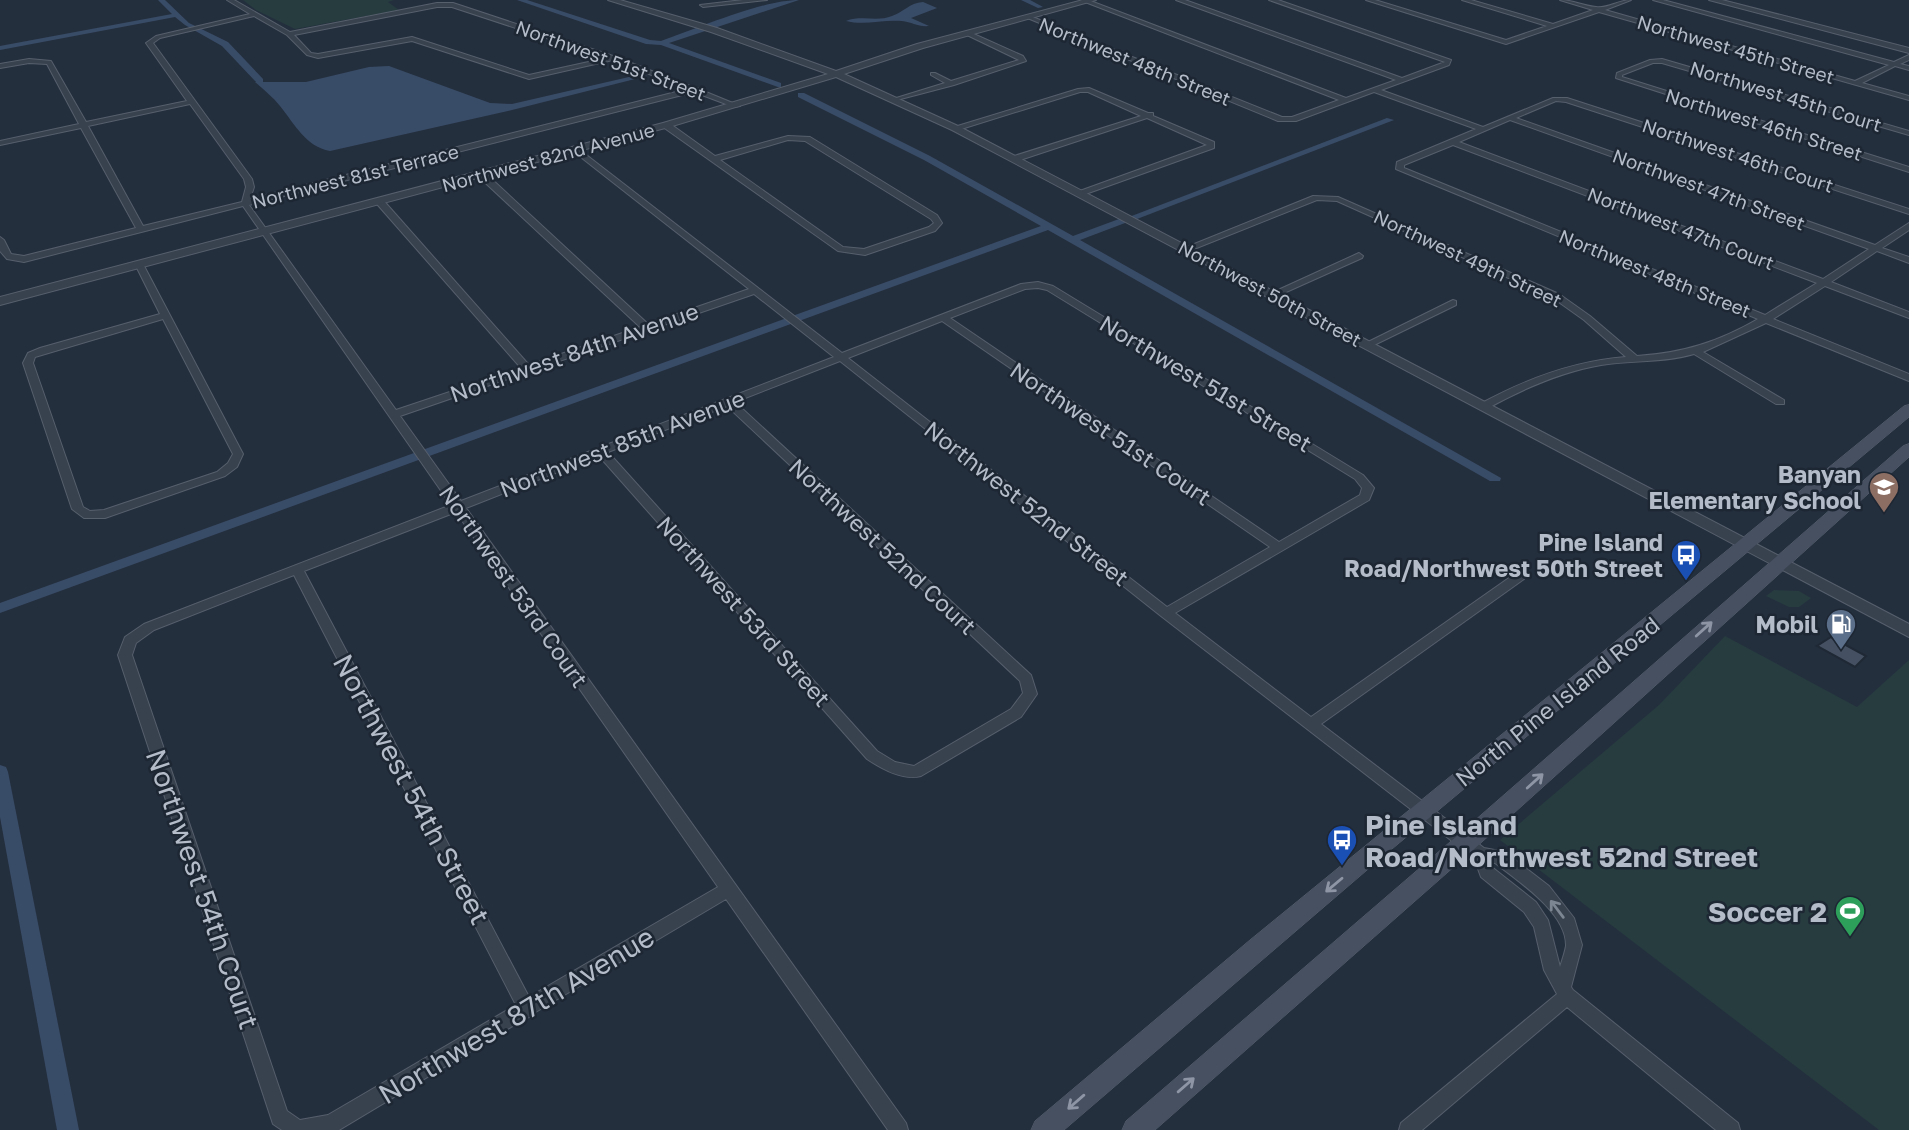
<svg xmlns="http://www.w3.org/2000/svg" width="1909" height="1130" viewBox="0 0 1909 1130" font-family="'Golos Text',sans-serif">
	<style>
		.green { fill: #263c3f }
		.water { fill: #394c67 }
		.lines { fill: none; stroke-linecap: round; stroke-linejoin: round }
		.canal { fill: #394c67; fill-rule: evenodd }
		.building { fill: #455162; stroke: #1f2835; stroke-width: 2 }
		.minor-casing { stroke: #565f6c; stroke-width: 2 }
		.tertiary-casing { stroke: #565f6c; stroke-width: 2 }
		.secondary-casing { stroke: #565f6c; stroke-width: 1 }
		.minor { fill: #38414e; fill-rule: evenodd }
		.tertiary { fill: #38414e; fill-rule: evenodd }
		.secondary { fill: #465061; fill-rule: evenodd }
		.oneway { stroke: #8e96a5 }
		.oneway2 { stroke: #7c8592 }
		.labels { text-anchor: middle; dominant-baseline: central; stroke-width: 5; stroke-linejoin: round; paint-order: stroke }
		.far-street-label { font-size: 19px; fill: #b4bcc9; stroke: #1d2633 }
		.street-label { font-size: 23px; fill: #b4bcc9; stroke: #1d2633 }
		.poi-label { font-size: 23px; font-weight: bold; fill: #b4bcc9; stroke: #1d2633; text-anchor: end }
		.near-street-label { font-size: 28px; fill: #b4bcc9; stroke: #1d2633 }
		.near-poi-label { font-size: 28px; font-weight: bold; fill: #b4bcc9; stroke: #1d2633; text-anchor: start }
	</style>
	<rect width="100%" height="100%" fill="#242f3e"/>
	<g class="green">
		<polygon points="243,0 394,0 388,2 399,10 295,29 256,10"/>
		<polygon points="1774,590 1799,591 1811,598 1799,607 1789,607 1766,596"/>
		<polygon points="1725,636 1857,707 1909,660 1909,1130 1879,1130 1500,840 1659,705"/>
	</g>
	<g class="water">
		<path d="M923 2 937 8 911 18 929 26C918 27 912 22 902 21 883 19 865 26 846 21 861 15 878 22 892 16 904 12 909 3 923 2Z"/>
		<path d="M389 66 490 103 512 104 642 74 647 76 512 110 330 151C306 147 294 123 280 106 273 97 264 90 255 82H306L369 67Z"/>
	</g>
	<g class="lines">
		<g class="canal">
			<polygon points="158,0 165,0 189,23 228,42 263,79 263,83 257,83 222,46 185,25 175,17 0,50 0,46 172,14"/>
			<path d="M517 0H527L650 40 661 41C699 28 762 0 799 0L669 43 781 83V87H778L661 45 646 44Z"/>
			<polygon points="1021,0 1030,0 1043,7 1038,8"/>
			<polygon points="798,93 804,93 930,156 1073,236 1119,219 1125,219 1125,223 1080,240 1501,478 1500,481 1490,481 1048,230 0,613 0,603 1041,226 924,160 798,97"/>
			<polygon points="1387,118 1394,120 1137,219 1129,217"/>
			<polygon points="0,765 6,767 8,772 79,1130 57,1130 0,817"/>
		</g>
	</g>
	<polygon class="building" points="1831,637 1866,656 1855,667 1817,646"/>
	<g class="lines">
		<g class="minor-casing">
			<g id="minor">
				<path d="M227 0H234L290 32 437 3H453L616 57 695 88H700L701 90 740 106 734 107 694 92 249 205 396 410 521 368 377 204V200H383L529 365 640 327 478 176V172H484L648 324 749 289 573 151 572 149 576 147 842 353 1021 284 1038 282 1053 286 1363 475 1374 488 1369 500 1175 613 1311 717 1516 573H1524L1526 576 1524 579 1321 724 1484 848 1505 852 1549 886 1574 918 1582 945 1571 987 1573 990 1738 1123 1740 1130H1716L1567 1007 1422 1130H1399L1401 1123 1557 994 1544 970 1534 927 1524 912 1481 877 1474 858 1161 616 840 361 735 402 1031 675 1037 694 1021 717 921 776C903 781 882 769 867 759L599 456 466 508 906 1123 908 1130H888L726 899 534 1013 533 1016 526 1018 339 1130H282L273 1124 118 655 125 637 144 624 451 505 243 206 24 262 7 259 0 251V237L4 240 11 254 24 256 136 228 81 128 0 145V141L79 124 47 64 29 63 0 68V64L29 59 51 61 86 122 187 101 146 43 156 36 250 14ZM437 7H452L607 58 529 75 412 37 318 54 311 53 294 35ZM254 16 287 35 307 55 318 58 412 41 529 79 613 60 688 89 250 199 254 187 252 179 153 43 160 38ZM190 104 244 179 246 187 242 202 143 226 88 126ZM1038 288 1047 290 1355 479 1362 488 1360 495 1279 542 950 318 1025 289ZM754 294 834 357 461 501 400 416ZM942 321 1270 547 1167 607 848 358ZM727 406 1020 681 1023 693 1011 709 914 766 895 762 877 751 608 452ZM456 512 718 887 529 997 304 571ZM294 575 516 1005 328 1115 300 1120 287 1111 132 655 136 643 154 630ZM1491 862 1495 863C1518 881 1567 913 1566 946 1565 952 1562 961 1560 967L1548 920 1536 902 1493 868Z"/>
				<polygon points="743,0 767,0 703,7 700,5"/>
				<path d="M1080 0H1088L1346 98 1396 80 1176 0H1185L1402 78 1445 62 1269 0H1278L1451 60 1449 65 1381 90 1483 127 1553 98H1567L1909 209V214L1566 102 1556 101 1516 118 1875 245 1909 223V230L1882 248 1909 257V263L1877 251 1831 282 1909 312V318L1825 286 1773 319 1909 374V381L1766 323 1703 352 1784 400V404H1776L1694 354C1663 363 1632 360 1601 365 1560 372 1523 389 1488 408H1480V404C1526 379 1573 361 1626 357L1584 320 1553 298 1337 201 1317 200 1189 251 1182 249 1313 196 1338 197 1559 294 1590 316 1637 356C1683 353 1718 342 1758 319L1396 169 1397 162 1476 129 1374 92 1296 121H1278L1025 17 1030 16 1282 117H1292L1339 100ZM1510 120 1869 249 1823 279 1459 142ZM1453 145 1817 283 1765 315 1404 168V165Z"/>
				<path d="M1366 0H1375L1506 40 1547 26 1462 0H1471L1553 24 1593 10 1560 0C1573 0 1583 6 1596 7 1607 9 1619 0 1631 0L1605 10 1855 81 1889 65 1653 0H1663L1894 62 1909 55V60L1900 64 1909 66V70L1895 66 1862 83 1909 96V100L1599 12 1506 44Z"/>
				<polygon points="967,31 1023,56 1026,61 954,85 893,101 893,99 945,83 931,75 931,73 935,73 951,81 1019,60 965,34"/>
				<polygon points="1662,59 1909,131 1909,135 1662,63 1653,63 1622,75 1622,77 1909,167 1909,172 1616,78 1617,73 1650,60"/>
				<polygon points="1089,88 1148,113 1153,113 1153,116 1214,142 1214,148 1080,196 1076,194 1077,192 1207,145 1147,118 1017,161 1011,161 1011,157 1141,116 1088,92 1080,92 958,130 951,128 1078,89"/>
				<path d="M663 123H669L715 156 788 136 810 137 937 215 942 223 935 231 865 255 838 251 663 127ZM788 140 805 141 931 219 934 223 929 227 864 249 843 247 720 160Z"/>
				<polygon points="1359,253 1363,256 1362,258 1275,297 1269,297 1267,295"/>
				<path d="M139 261 143 264 243 454 237 467 225 476 105 518H84L72 509 23 363 28 353 40 348 160 314 135 264ZM163 319 233 454 228 463 217 472 104 510 90 511 83 507 33 363 35 357Z"/>
				<polygon points="1453,300 1456,301 1456,305 1370,347 1364,347 1362,345"/>
			</g>
		</g>
		<g class="tertiary-casing">
			<g id="tertiary">
				<polygon points="608,0 620,0 717,28 836,71 917,44 1083,0 1096,0 923,48 844,74 958,126 1909,624 1909,637 952,130 836,77 669,127 0,305 0,297 663,123 828,74 711,32"/>
				<polygon points="1709,0 1722,0 1909,48 1909,53"/>
			</g>
		</g>
		<g class="secondary-casing">
			<g id="secondary">
				<polygon points="1909,405 1909,417 1374,864 1064,1130 1031,1130 1035,1121 1250,940 1904,406"/>
				<polygon points="1909,444 1909,457 1473,850 1155,1130 1122,1130 1126,1121 1457,836 1903,446"/>
			</g>
		</g>
		<use href="#minor" class="minor"/>
		<use href="#tertiary" class="tertiary"/>
		<use href="#secondary" class="secondary"/>
	</g>
	<defs><path id="oneway-shaft" d="M-6 0H5M1.5-3L5.5 0L1.5 3" fill="none" stroke-width="1.6" stroke-linecap="round" stroke-linejoin="round" transform="scale(1.75)"/></defs>
	<g class="oneway">
		<use href="#oneway-shaft" transform="translate(1704 629) rotate(-42)"/>
		<use href="#oneway-shaft" transform="translate(1535 781) rotate(-42)"/>
		<use href="#oneway-shaft" transform="translate(1334 885) rotate(140)"/>
		<use href="#oneway-shaft" transform="translate(1186 1085) rotate(-41)"/>
		<use href="#oneway-shaft" transform="translate(1076 1102) rotate(139)"/>
	</g>
	<use class="oneway2" href="#oneway-shaft" transform="translate(1557 909) rotate(-127)"/>
	<defs>
		<g id="school-pin" transform="scale(1.575)"><path d="M0 17L-7.5 6A9.5 9.5 0 1 1 7.5 6Z" fill="#8d6e63" stroke="#1d2633"/><path d="M0-5L7-2L0 1L-7-2ZM-4 1L0 2.5L4 1V4Q0 6-4 4Z" fill="#fff"/></g>
		<g id="bus-pin" transform="scale(1.575)"><path d="M0 17L-7.5 6A9.5 9.5 0 1 1 7.5 6Z" fill="#1a4fb4" stroke="#1d2633"/><path d="M-5-6H5V4H4V6H2V4H-2V6H-4V4H-5ZM-3.5-4V0h7V-4ZM-3.5 1.2v1.5H-2V1.2ZM2 1.2v1.5H3.5V1.2Z" fill="#fff"/></g>
		<g id="fuel-pin" transform="scale(1.575)"><path d="M0 17L-7.5 6A9.5 9.5 0 1 1 7.5 6Z" fill="#5c6f8a" stroke="#1d2633"/><path d="M-5.5-6h7V0h2V4h1.3V-2.5L3-4.5l.8-.8L6-3V5H2.5V1h-1V6h-7ZM-4.2-4.7v3.2H.2V-4.7Z" fill="#fff"/></g>
		<g id="stadium-pin" transform="scale(1.575)"><path d="M0 17L-7.5 6A9.5 9.5 0 1 1 7.5 6Z" fill="#2e9e5b" stroke="#1d2633"/><path d="M0-5a6.5 5 0 1 0 0 10a6.5 5 0 1 0 0-10ZM-3.5-1.8h7v3.6h-7Z" fill="#fff"/></g>
	</defs>
	<g fill-rule="evenodd">
		<use href="#school-pin" x="1884" y="487"/>
		<use href="#bus-pin" x="1686" y="555"/>
		<use href="#fuel-pin" x="1841" y="624"/>
		<use href="#bus-pin" x="1342" y="840"/>
		<use href="#stadium-pin" x="1850" y="911"/>
	</g>
	<g class="labels">
		<g class="far-street-label">
			<text transform="translate(1736 49) rotate(16)">Northwest 45th Street</text>
			<text transform="translate(611 60) rotate(20)">Northwest 51st Street</text>
			<text transform="translate(1135 61) rotate(22)">Northwest 48th Street</text>
			<text transform="translate(1786 96) rotate(17)">Northwest 45th Court</text>
			<text transform="translate(1764 124) rotate(17)">Northwest 46th Street</text>
			<text transform="translate(1738 155) rotate(18)">Northwest 46th Court</text>
			<text transform="translate(548 157) rotate(-15)">Northwest 82nd Avenue</text>
			<text transform="translate(355 176) rotate(-14)">Northwest 81st Terrace</text>
			<text transform="translate(1709 189) rotate(20)">Northwest 47th Street</text>
			<text transform="translate(1681 228) rotate(21)">Northwest 47th Court</text>
			<text transform="translate(1468 258) rotate(25)">Northwest 49th Street</text>
			<text transform="translate(1655 273) rotate(22)">Northwest 48th Street</text>
			<text transform="translate(1270 293) rotate(28)">Northwest 50th Street</text>
		</g>
		<g class="street-label">
			<text transform="translate(574 352) rotate(-19)">Northwest 84th Avenue</text>
			<text transform="translate(1206 383) rotate(31)">Northwest 51st Street</text>
			<text transform="translate(1111 433) rotate(34)">Northwest 51st Court</text>
			<text transform="translate(622 443) rotate(-21)">Northwest 85th Avenue</text>
			<text transform="translate(1027 503) rotate(38)">Northwest 52nd Street</text>
			<text transform="translate(883 546) rotate(43)">Northwest 52nd Court</text>
			<text transform="translate(514 586) rotate(55)">Northwest 53rd Court</text>
			<text transform="translate(744 611) rotate(48)">Northwest 53rd Street</text>
			<text transform="translate(1557 701) rotate(-39)">North Pine Island Road</text>
		</g>
		<g class="poi-label">
			<text x="1861" y="474">Banyan<tspan x="1861" dy="26">Elementary School</tspan></text>
			<text x="1663" y="542">Pine Island<tspan x="1663" dy="26">Road/Northwest 50th Street</tspan></text>
			<text x="1818" y="624">Mobil</text>
		</g>
		<g class="near-street-label">
			<text transform="translate(412 789) rotate(62)">Northwest 54th Street</text>
			<text transform="translate(203 889) rotate(71)">Northwest 54th Court</text>
			<text transform="translate(516 1015) rotate(-31)">Northwest 87th Avenue</text>
		</g>
		<g class="near-poi-label">
			<text x="1365" y="824">Pine Island<tspan x="1365" dy="32">Road/Northwest 52nd Street</tspan></text>
			<text x="1827" y="911" text-anchor="end">Soccer 2</text>
		</g>
	</g>
</svg>
